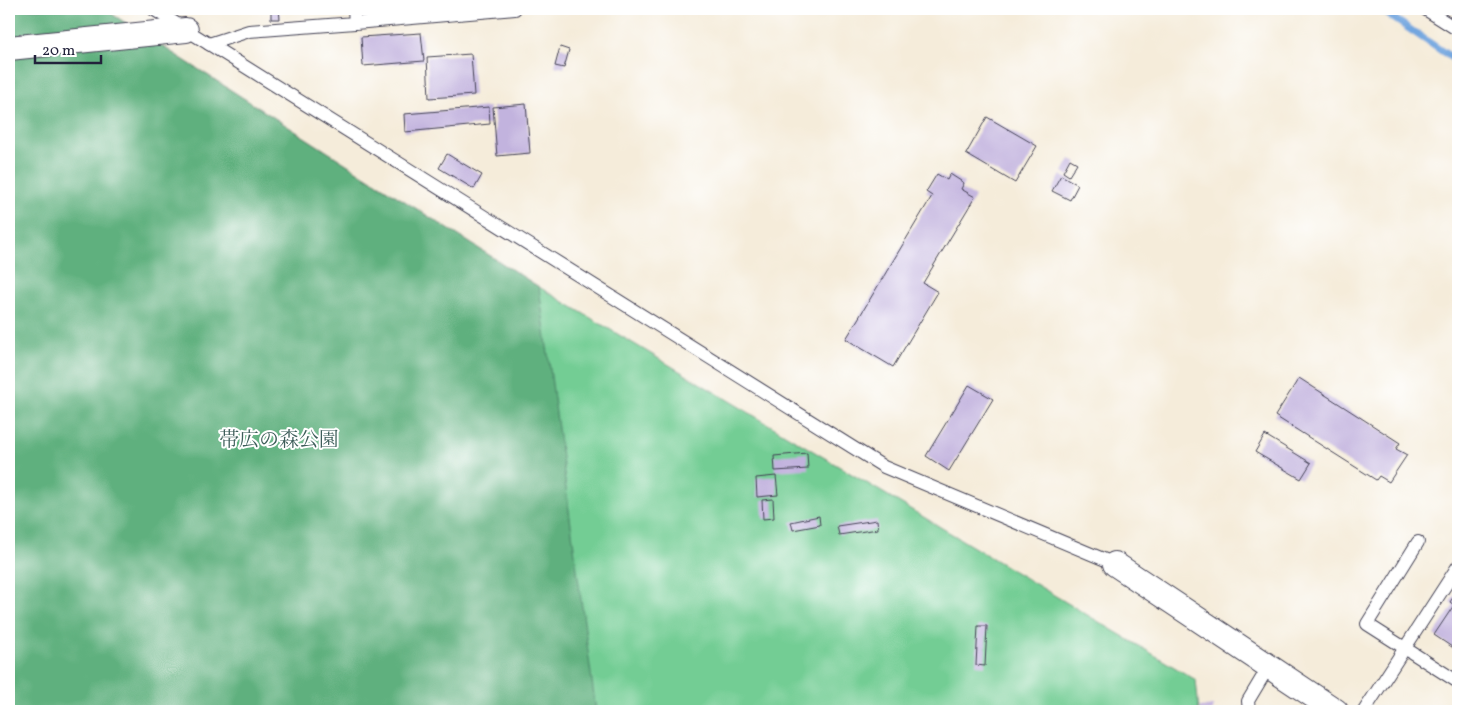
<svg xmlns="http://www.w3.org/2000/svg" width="1467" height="720" viewBox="0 0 1467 720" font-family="Vollkorn,'Noto Serif JP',serif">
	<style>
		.green { fill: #73cd94; stroke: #4a7868 }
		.forest { fill: #5eb07e; stroke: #40695c }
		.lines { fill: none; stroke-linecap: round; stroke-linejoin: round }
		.stream { stroke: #72a6df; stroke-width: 7 }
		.building { fill: #c2b3de }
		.lane-casing { stroke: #424053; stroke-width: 14 }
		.street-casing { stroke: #424053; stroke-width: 26 }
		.lane { stroke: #fff; stroke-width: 12 }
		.street { stroke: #fff; stroke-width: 24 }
		.labels { text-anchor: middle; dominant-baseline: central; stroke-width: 4; stroke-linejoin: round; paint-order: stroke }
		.park-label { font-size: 20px; fill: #3e5e5a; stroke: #fff }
	</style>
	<rect width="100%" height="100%" fill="#fff"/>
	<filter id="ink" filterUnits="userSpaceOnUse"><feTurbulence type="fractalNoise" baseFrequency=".02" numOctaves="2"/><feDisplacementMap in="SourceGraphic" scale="10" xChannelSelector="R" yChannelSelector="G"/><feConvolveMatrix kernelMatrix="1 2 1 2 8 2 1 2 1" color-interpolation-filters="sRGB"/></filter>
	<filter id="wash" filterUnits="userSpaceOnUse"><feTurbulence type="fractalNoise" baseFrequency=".0096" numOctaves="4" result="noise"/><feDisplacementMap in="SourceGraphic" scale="20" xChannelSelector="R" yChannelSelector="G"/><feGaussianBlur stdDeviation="1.12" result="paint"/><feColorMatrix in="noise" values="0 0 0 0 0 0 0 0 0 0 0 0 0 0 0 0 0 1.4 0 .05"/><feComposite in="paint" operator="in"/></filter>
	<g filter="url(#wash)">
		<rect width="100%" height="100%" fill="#f5ecda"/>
		<polygon class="green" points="9,9 104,9 539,287 1196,680 1199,711 9,711"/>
		<polygon class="forest" points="9,9 104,9 539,287 596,711 9,711"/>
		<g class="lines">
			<polyline class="stream" points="1380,9 1458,62"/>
		</g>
		<g id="blocks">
			<g class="building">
				<polygon points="271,9 279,9 280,19 271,19"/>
				<polygon points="421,33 424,61 363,66 361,37"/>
				<polygon points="560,47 569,50 564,68 555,66"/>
				<polygon points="471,54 474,95 429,98 427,57"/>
				<polygon points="526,104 530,153 497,156 493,107"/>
				<polygon points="489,107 490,124 405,132 404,114"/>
				<polygon points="987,117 1037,146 1015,183 966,154"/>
				<polygon points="447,154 482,175 474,189 439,168"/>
				<polygon points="1070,159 1077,163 1069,176 1063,172"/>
				<polygon points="937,174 947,180 950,174 964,183 961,189 975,197 923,283 938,292 893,367 846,339 932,196 926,192"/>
				<polygon points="1061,175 1078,185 1070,200 1052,191"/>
				<polygon points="1299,378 1400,443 1396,449 1407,455 1389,482 1379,476 1376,480 1275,416"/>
				<polygon points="969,385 993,399 949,471 926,456"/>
				<polygon points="1265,435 1311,463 1301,479 1255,452"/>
				<polygon points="807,453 808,469 775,471 774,456"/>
				<polygon points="776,476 778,495 757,497 756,478"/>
				<polygon points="773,499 774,518 763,519 762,500"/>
				<polygon points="819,516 820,525 793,530 791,522"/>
				<polygon points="877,520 878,529 839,535 837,526"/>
				<polygon points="1458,590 1458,651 1434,635 1454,605 1450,602"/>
				<polygon points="978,626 987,626 985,666 976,665"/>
				<polygon points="1213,706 1213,711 1200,711 1200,707"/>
			</g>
		</g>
	</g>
	<g filter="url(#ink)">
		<use href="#blocks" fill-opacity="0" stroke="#424053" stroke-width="1"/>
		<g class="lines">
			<g class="lane-casing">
				<g id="lane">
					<polyline points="153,9 884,467 1115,564"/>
					<polyline points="354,9 355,23"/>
					<polyline points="1425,9 1458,30"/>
					<polyline points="209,44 249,31 355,23 515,9"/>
					<polyline points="1418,542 1367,624 1458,682"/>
					<polyline points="1249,711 1248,701 1269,666"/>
					<polyline points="1364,711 1458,566"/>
				</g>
			</g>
			<g class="street-casing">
				<g id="street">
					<polyline points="9,48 186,30"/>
					<polyline points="1115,564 1336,711"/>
				</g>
			</g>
			<use href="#lane" class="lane"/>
			<use href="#street" class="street"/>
		</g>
	</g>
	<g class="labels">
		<g class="park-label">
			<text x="279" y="441">帯広の森公園</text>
		</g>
	</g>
	<rect width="1467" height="720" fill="none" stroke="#fff" stroke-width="30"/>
	<path d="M35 55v8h66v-8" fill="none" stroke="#22223b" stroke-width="2.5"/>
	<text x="42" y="55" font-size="15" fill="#22223b" stroke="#ffffff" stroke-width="4" paint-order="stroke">20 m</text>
</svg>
